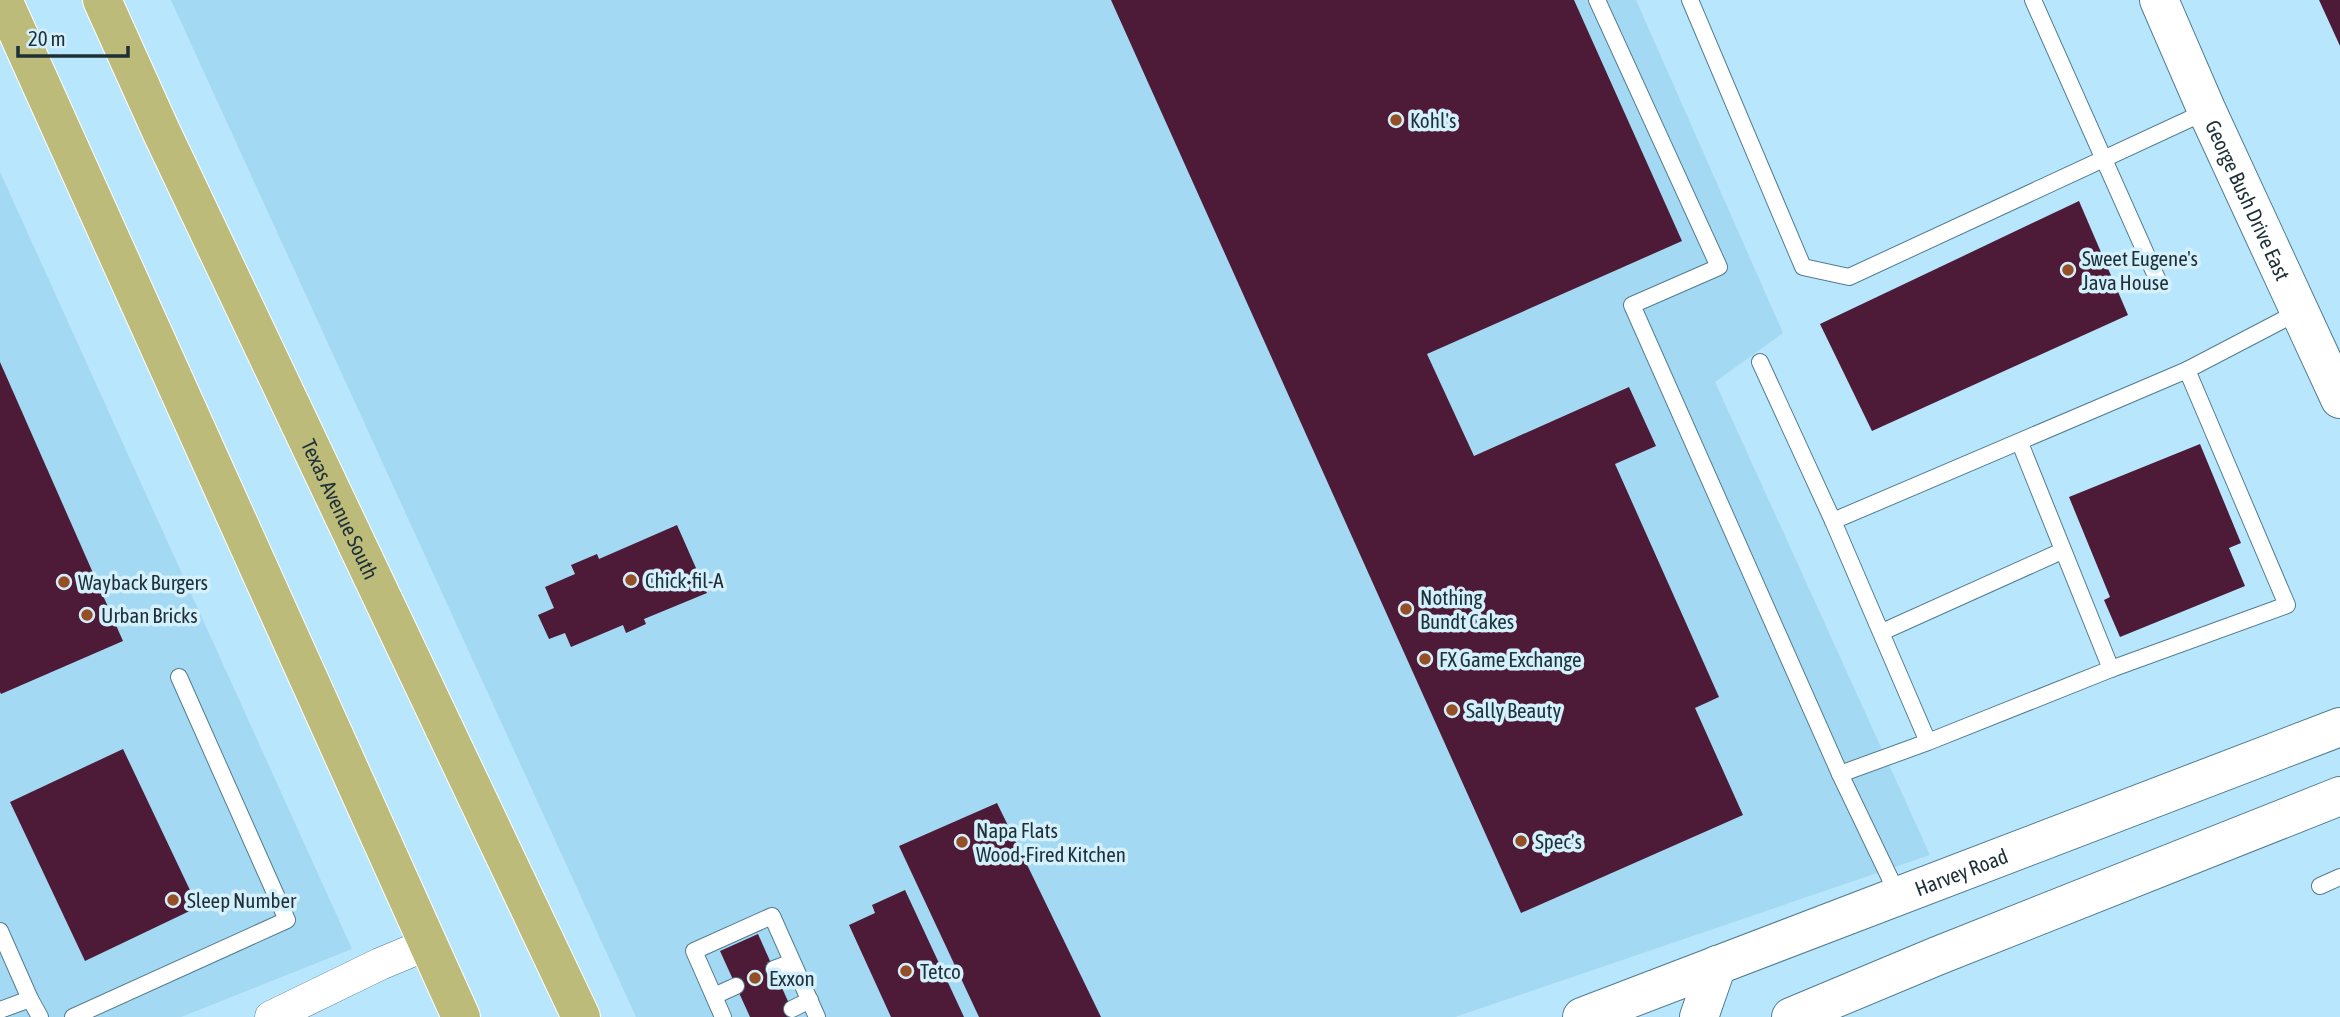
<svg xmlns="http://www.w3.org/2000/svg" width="2340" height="1017" viewBox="0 0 2340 1017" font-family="'Asap Condensed',sans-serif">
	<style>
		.built { fill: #a3d9f2 }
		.building { fill: #4d1b37 }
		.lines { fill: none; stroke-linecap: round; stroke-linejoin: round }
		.service-casing { stroke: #527d90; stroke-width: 18 }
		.minor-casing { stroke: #527d90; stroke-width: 33 }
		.tertiary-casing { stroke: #527d90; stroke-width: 40 }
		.secondary-casing { stroke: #527d90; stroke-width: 40 }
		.primary-casing { stroke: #fff; stroke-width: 40 }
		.service { stroke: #fff; stroke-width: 16 }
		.minor { stroke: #fff; stroke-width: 32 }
		.tertiary { stroke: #fff; stroke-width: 38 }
		.secondary { stroke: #fff; stroke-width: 38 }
		.primary { stroke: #bcbb7a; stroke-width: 38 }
		.poi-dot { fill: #954f27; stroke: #d5f0fd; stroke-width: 2.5 }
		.labels { text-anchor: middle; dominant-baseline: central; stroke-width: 7; stroke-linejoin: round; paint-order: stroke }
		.poi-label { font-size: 21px; fill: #1d2f37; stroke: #d5f0fd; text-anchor: start }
		.street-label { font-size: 21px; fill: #1d2f37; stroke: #d5f0fd }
	</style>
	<rect width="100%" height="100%" fill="#b8e6fc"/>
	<g class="built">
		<polygon points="171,0 1636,0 1783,333 1715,382 1930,855 1455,1017 636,1017"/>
		<polygon points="0,172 352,949 181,1017 0,1017"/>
	</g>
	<g class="building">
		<polygon points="1111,0 1574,0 1682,241 1427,354 1474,456 1629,387 1656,446 1615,464 1719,697 1695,708 1743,815 1521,913"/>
		<polygon points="2319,0 2340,0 2340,46"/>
		<polygon points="2079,201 2128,315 1872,431 1820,324"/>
		<polygon points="0,362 123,641 1,694 0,692"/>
		<polygon points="2200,444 2241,543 2229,548 2245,586 2120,637 2104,600 2110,597 2069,497"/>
		<polygon points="677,525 707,593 644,619 646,624 626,633 623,625 571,647 565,633 549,639 538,615 554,608 545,587 575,574 571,565 597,554 599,559"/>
		<polygon points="123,749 198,907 85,961 10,802"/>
		<polygon points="997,803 1101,1017 979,1017 899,846"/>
		<polygon points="905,890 964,1017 891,1017 849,925 875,913 872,905"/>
		<polygon points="758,934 795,1017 750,1017 720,951"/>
	</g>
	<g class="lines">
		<g class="service-casing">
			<g id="service">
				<polyline points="1597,0 1719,267 1632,305 1840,774"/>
				<polyline points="1690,0 1803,267 1849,277 2207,111"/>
				<polyline points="2033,0 2159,283"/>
				<polyline points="1760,362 1833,521"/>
				<polyline points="2187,370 2300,311"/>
				<polyline points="2020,443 2111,669"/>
				<polyline points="1882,632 2062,551"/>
				<polyline points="2320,886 2340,877"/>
				<polyline points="1898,895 1840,774 1928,742 2111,669 2287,605 2187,370 1833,521 1928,742"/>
				<polyline points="0,931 30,999 40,1017"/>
				<polyline points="774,969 792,962"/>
				<polyline points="714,996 736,986"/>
				<polyline points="792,1009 810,1000"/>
				<polyline points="0,1010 30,999"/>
				<polyline points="73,1017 287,920 179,677"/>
				<polyline points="723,1017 694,951 772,916 817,1017"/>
			</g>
		</g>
		<g class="minor-casing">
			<polyline id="minor" points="271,1017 380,964 428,944"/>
		</g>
		<g class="tertiary-casing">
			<g id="tertiary">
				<path id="s1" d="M2159 0 2207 111 2340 399"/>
			</g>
		</g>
		<g class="secondary-casing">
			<g id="secondary">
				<path id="s2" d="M1582 1017 2340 727"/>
				<polyline points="1699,1017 1717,965"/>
				<polyline points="1791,1017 1937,956 2340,796"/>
			</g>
		</g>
		<g class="primary-casing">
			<g id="primary">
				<polyline points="3,0 461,1017"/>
				<path id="s3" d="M102 0 161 131 581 1017"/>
			</g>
		</g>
		<use href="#service" class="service"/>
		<use href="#minor" class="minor"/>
		<use href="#tertiary" class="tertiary"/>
		<use href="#secondary" class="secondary"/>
		<use href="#primary" class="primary"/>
	</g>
	<g class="poi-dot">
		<circle cx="1396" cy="120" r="7"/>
		<circle cx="2068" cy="270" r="7"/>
		<circle cx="631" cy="580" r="7"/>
		<circle cx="64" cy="582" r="7"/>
		<circle cx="1406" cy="609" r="7"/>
		<circle cx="87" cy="615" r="7"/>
		<circle cx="1425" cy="659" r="7"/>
		<circle cx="1452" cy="710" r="7"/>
		<circle cx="1521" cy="841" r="7"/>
		<circle cx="962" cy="842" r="7"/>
		<circle cx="173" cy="900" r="7"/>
		<circle cx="906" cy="971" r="7"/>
		<circle cx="755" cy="978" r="7"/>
	</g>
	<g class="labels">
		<g class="poi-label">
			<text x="1410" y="120">Kohl's</text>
			<text x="2082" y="258">Sweet Eugene's<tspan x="2082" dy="24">Java House</tspan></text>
			<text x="645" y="580">Chick-fil-A</text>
			<text x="78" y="582">Wayback Burgers</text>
			<text x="1420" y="597">Nothing<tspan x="1420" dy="24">Bundt Cakes</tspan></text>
			<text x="101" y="615">Urban Bricks</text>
			<text x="1439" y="659">FX Game Exchange</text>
			<text x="1466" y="710">Sally Beauty</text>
			<text x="976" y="830">Napa Flats<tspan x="976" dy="24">Wood-Fired Kitchen</tspan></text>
			<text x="1535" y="841">Spec's</text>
			<text x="187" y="900">Sleep Number</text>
			<text x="920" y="971">Tetco</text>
			<text x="769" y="978">Exxon</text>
		</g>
		<g class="street-label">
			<text stroke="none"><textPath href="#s1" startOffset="219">George Bush Drive East</textPath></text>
			<text stroke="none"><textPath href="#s3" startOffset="562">Texas Avenue South</textPath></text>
			<text stroke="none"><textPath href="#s2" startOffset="406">Harvey Road</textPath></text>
		</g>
	</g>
	<path d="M18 46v10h110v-10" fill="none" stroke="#1d2f37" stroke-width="3.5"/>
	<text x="28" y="46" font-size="21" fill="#1d2f37" stroke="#d5f0fd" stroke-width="5" paint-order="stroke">20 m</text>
</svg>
